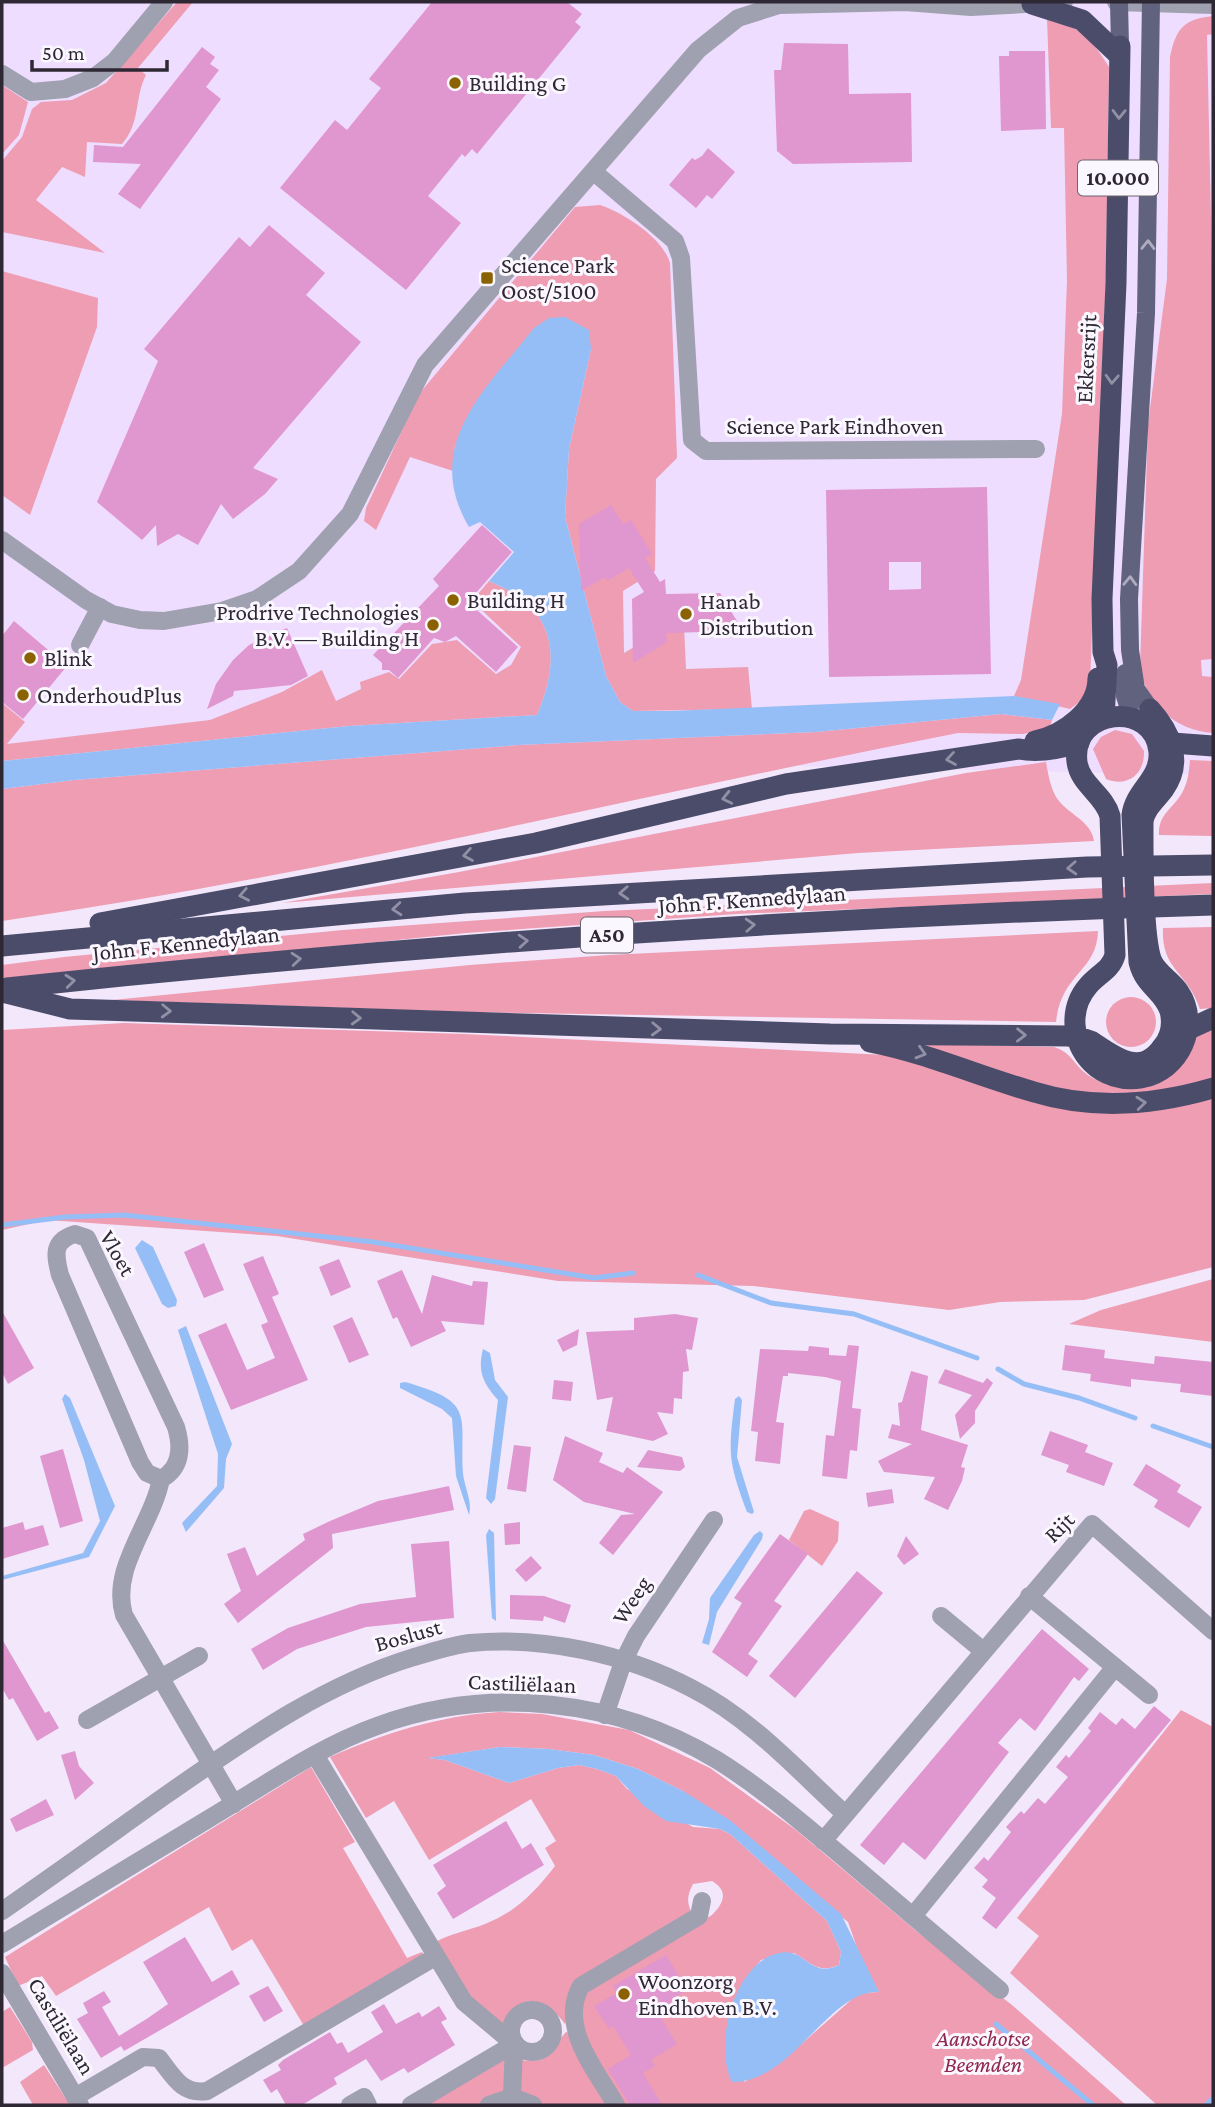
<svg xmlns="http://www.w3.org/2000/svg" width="1215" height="2107" viewBox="0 0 1215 2107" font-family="'Crimson Pro',serif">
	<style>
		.built { fill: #eeddfe }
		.green { fill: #ee9db3; fill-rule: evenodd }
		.water { fill: #96bef6 }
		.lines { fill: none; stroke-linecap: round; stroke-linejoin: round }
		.stream { stroke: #96bef6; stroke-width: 5 }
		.building { fill: #e096cf; fill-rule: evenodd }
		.minor { stroke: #9fa0b0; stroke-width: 18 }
		.major { stroke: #61627d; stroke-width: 18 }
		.highway { stroke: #4b4c6a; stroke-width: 21 }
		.oneway { stroke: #9190a5 }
		.oneway2 { stroke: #aeacbe }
		.poi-dot { fill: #8b6202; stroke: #fbf7fe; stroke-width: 2.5 }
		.labels { text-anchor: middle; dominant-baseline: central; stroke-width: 6; stroke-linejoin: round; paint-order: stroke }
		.shield { fill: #fbf7fe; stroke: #6c6571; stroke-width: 2 }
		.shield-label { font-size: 21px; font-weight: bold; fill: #2e2734 }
		.poi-label { font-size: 23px; fill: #2e2734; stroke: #fbf7fe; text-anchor: start }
		.street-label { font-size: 23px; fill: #2e2734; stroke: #fbf7fe }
		.park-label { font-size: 23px; font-style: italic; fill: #90274f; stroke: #fbf7fe }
	</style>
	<rect width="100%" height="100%" fill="#f2e7fb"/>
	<polygon class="built" points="2,2 1213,2 1213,775 608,762 2,833"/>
	<g class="green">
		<path d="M177 2H193L138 68 146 75C134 98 141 123 122 144L87 142 85 177 62 167 36 200 105 253 2 232V161L22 137 32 109 41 102 72 100 106 83Z"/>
		<path d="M1213 16V34L1207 35 1213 311V659L1201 660 1202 676 1213 677V733C1176 731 1146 704 1140 667L1148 424 1167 279 1170 57C1176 29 1183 19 1213 16Z"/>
		<path d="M1047 18C1079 24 1093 41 1109 67L1106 274 1090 683 1082 700 1070 709 1014 696 1021 680 1062 414 1067 280 1064 128H1051Z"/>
		<polygon points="2,85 28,102 19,135 2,154"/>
		<path d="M600 205C624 213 663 238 670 263L677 458 656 479 655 571 623 591 624 653 656 634 684 626 686 669 748 667 752 709 633 711 620 702 606 676 565 517 569 449 591 349 455 446 453 471 410 457 376 530 364 521 366 508 419 394 575 207Z"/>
		<polygon points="2,271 98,298 97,327 30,515 2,495"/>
		<path d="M489 581C501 587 518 593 527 603 561 635 553 677 537 715L349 726 2 761V703L25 722 7 744 210 720 282 692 322 670 336 701 361 689 360 682 389 672 399 679 432 644 457 640 496 674 511 665 521 647 472 601Z"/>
		<path d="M1001 714 1052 720 1049 730 1022 734 958 733C639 795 324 875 2 921V789L74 780 518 745 816 732Z"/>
		<path d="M1115 730 1132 734 1144 751C1145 774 1127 788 1106 779L1093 749 1101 737Z"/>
		<path d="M1190 760 1213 761V836L1159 835C1158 814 1173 809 1182 793 1188 782 1189 772 1190 760Z"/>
		<path d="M1046 762C1048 773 1050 785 1055 795 1065 814 1091 819 1094 841L858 853 282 903 459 872 966 773Z"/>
		<polygon points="1213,883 1213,894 736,914 466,933 2,980 2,965 64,957 343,930 605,911"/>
		<path d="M1213 927V1008L1200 1009C1187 971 1161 970 1163 928Z"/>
		<path d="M1098 931C1097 972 1061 973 1056 1022L464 1012 112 1000 470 965 609 955Z"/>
		<circle cx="1131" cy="1022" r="25"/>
		<polygon points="124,1023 464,1034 906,1056 1027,1096 1213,1096 1213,1267 1084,1300 1000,1302 949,1310 753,1286 558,1281 277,1236 47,1220 2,1230 2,1030"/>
		<path d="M1213 1026V1080C1186 1085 1157 1095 1129 1096 1053 1099 978 1066 907 1043L1054 1047C1070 1052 1072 1061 1084 1072 1095 1081 1108 1085 1121 1088Z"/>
		<polygon points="1213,1279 1213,1342 1069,1324 1101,1310"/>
		<polygon points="810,1509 839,1522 838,1541 822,1566 789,1540 804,1511"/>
		<polygon points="1181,1710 1213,1727 1213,2105 1157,2105 1010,1973 1039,1936 1017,1918"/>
		<path d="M499 1712 542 1714 629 1730 710 1768 796 1830 915 1930 1012 2005 1126 2105H624L584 2035 581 1999 588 1990 712 1915C724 1903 729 1891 712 1881L693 1884C687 1895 686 1903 693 1915L577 1987 565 2024C543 1995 514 1991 504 2031L471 2005 434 1943C451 1933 467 1931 485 1924 516 1912 535 1892 555 1866L545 1848 556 1841 531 1799 429 1860 394 1801 366 1818 330 1757C385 1733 438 1716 499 1712ZM500 1747 549 1749 594 1755 638 1769 683 1791 848 1922 861 1959 879 1992 859 1993 780 2063 744 2082 728 2012 741 1987 761 1960 794 1953C811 1963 819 1974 839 1965L841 1952 827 1921 730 1834 720 1829 693 1827 627 1789 616 1776 597 1769 579 1765 558 1768 509 1783 445 1760 429 1758Z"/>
		<polygon points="311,1767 355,1842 343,1848 407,1958 422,1952 424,1957 304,2026 252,1939 232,1951 209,1907 56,1996 42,1976 18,1986 5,1957"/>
		<polygon points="10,2007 32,2042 33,2050 2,2068 2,2012"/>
		<polygon points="566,2032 572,2034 610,2105 544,2105 519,2092 481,2105 425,2105 511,2052 525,2061 541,2060"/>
		<polygon points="44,2065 70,2105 33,2105 20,2082"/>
	</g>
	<g class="water">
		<path d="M565 317 589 330 591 349 569 449 565 517 606 676 620 702 633 711H670L1014 696 1060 704 1052 720 1001 714 816 732 518 745 74 780 2 789V761L349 726 537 715C553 677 561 635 527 603 518 593 501 587 489 581L514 552 480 522 469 527C421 445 486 389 534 328L549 318Z"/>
		<polygon points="142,1240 153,1247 177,1300 176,1306 168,1308 162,1304 135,1248"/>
		<polygon points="186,1326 232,1444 226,1459 224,1488 186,1532 182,1523 217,1486 218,1454 178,1330"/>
		<path d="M483 1349 490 1353 495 1380 508 1397 495 1499 491 1504 486 1498 498 1400C484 1384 477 1372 483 1349Z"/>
		<path d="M405 1382C476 1402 460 1414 463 1473 464 1486 473 1503 469 1515L456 1476 452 1418 442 1409 400 1388V1383Z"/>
		<polygon points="65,1394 70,1398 115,1506 89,1557 2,1580 2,1576 83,1553 100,1521 84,1460 62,1399"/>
		<path d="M739 1396 742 1400 737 1457 754 1512 752 1514 747 1512C728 1461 728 1453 735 1399Z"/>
		<polygon points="489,1529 494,1533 496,1621 492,1618 486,1535"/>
		<polygon points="760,1531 763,1534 762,1539 717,1612 709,1645 702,1643 709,1619 710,1598 754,1535"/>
		<path d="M500 1747 549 1749 594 1755 638 1769 683 1791 731 1821 841 1914 879 1992C829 1989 793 2083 732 2082 713 2045 734 1962 779 1953 806 1947 809 1979 839 1965L841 1952 827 1921 730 1834 720 1829 666 1821 644 1806 616 1776 597 1769 579 1765 558 1768 509 1783 445 1760 427 1758Z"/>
	</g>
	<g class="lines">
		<g class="stream">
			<polyline points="2,1225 65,1217 124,1215 373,1242 594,1278 633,1273"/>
			<polyline points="698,1275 771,1303 854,1314 977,1358"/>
			<polyline points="998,1369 1024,1384 1079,1398 1135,1418"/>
			<polyline points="1153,1426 1213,1447"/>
			<polyline points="996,2024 1093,2105"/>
			<polyline points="1206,2105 1213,2098"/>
		</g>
	</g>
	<g class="building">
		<polygon points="432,2 567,2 582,14 575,22 581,27 477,154 472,149 465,157 462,154 428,196 461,223 406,290 280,188 335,120 347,130 381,88 369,79"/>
		<polygon points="784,43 848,44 849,94 911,93 912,162 793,164 777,151 774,70 781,70"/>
		<polygon points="202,47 215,57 210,64 219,70 206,87 221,99 140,209 118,194 141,164 93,162 94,145 123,147"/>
		<polygon points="1009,51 1045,51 1046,129 1001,131 999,56 1009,56"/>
		<polygon points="708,148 735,172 712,199 707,195 696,208 669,185 692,158 695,160 702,156"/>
		<polygon points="269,225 325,273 306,295 361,342 253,468 278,479 265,494 233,519 221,504 198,545 178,534 157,546 156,525 142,540 97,502 158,361 144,349 239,237 250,247"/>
		<path d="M987 487 991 674 829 677 826 490ZM889 562H921V589L889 590Z"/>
		<polygon points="611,505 623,524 631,520 652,554 645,558 660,582 665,579 666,594 720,593 743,631 666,633 667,642 633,663 632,599 644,592 629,568 607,581 605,577 581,591 579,524"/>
		<polygon points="482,525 512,552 468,602 518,647 496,672 456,636 445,642 434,638 398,678 389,670 382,670 382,663 373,655 439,586 433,579"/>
		<polygon points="14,621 67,666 23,719 2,702 2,636"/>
		<polygon points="287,628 308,676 291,685 234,691 233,696 207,709 216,684 233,660 249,645"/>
		<polygon points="204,1243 224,1290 204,1298 184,1252"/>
		<polygon points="263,1256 279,1294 272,1297 308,1380 231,1410 198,1335 226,1323 247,1370 275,1358 261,1325 268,1322 243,1264"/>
		<polygon points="339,1259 351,1287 331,1296 319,1267"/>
		<polygon points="402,1270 422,1314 432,1275 472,1286 473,1281 488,1282 484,1325 441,1321 446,1331 411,1347 397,1317 393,1319 377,1281"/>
		<polygon points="2,1311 34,1368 8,1384 2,1372"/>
		<polygon points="675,1314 698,1318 692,1350 686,1349 689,1371 683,1372 682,1399 674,1398 673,1414 657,1412 668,1434 653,1441 606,1431 613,1397 597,1400 586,1332 634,1330 634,1318"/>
		<polygon points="352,1317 369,1355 349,1363 333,1326"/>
		<polygon points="579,1329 577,1345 563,1352 557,1340"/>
		<polygon points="848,1345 859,1346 852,1408 861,1409 857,1451 850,1450 847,1479 822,1476 826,1435 834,1436 841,1381 825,1377 788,1373 788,1376 783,1376 776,1422 784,1423 780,1464 755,1461 758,1432 751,1431 760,1349 808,1351 809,1346 829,1348 829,1355 846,1356"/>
		<polygon points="1065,1345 1105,1350 1104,1358 1154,1364 1155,1356 1213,1362 1213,1396 1180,1392 1181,1384 1131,1379 1131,1387 1090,1381 1091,1374 1062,1370"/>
		<polygon points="945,1369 983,1383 987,1378 993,1383 975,1411 975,1423 960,1439 955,1415 972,1395 938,1383"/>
		<polygon points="911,1371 928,1376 921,1430 968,1445 961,1467 965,1468 962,1481 948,1510 924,1499 935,1477 884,1472 878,1461 912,1444 888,1438 892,1424 900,1426 898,1403 902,1402"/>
		<polygon points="554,1380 573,1382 571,1401 552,1399"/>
		<polygon points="1050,1431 1088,1445 1085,1452 1113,1463 1104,1486 1066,1472 1069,1465 1041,1455"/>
		<polygon points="565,1436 603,1453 599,1462 623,1473 627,1467 663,1492 613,1555 599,1543 621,1515 635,1514 584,1502 553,1480"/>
		<polygon points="514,1445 531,1447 526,1492 507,1489"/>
		<polygon points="63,1449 83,1521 60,1528 40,1456"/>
		<polygon points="648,1450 682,1457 685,1467 680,1471 637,1467"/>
		<polygon points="1146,1464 1181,1485 1177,1492 1202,1507 1189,1528 1154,1507 1158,1500 1133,1485"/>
		<polygon points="449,1486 454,1510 332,1534 333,1548 238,1623 224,1604 241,1591 227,1554 245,1547 257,1576 305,1540 303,1534 330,1521 378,1501"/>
		<polygon points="892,1489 894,1503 868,1507 866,1493"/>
		<polygon points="23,1522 25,1530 43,1525 49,1545 2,1559 2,1528"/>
		<polygon points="520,1522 520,1544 505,1545 504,1524"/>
		<polygon points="780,1534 808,1554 774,1601 782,1606 748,1654 758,1661 747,1677 712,1652 742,1603 734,1598"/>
		<polygon points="906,1536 919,1554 904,1565 897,1556"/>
		<polygon points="449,1541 454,1618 366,1627 297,1649 263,1670 251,1649 288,1628 360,1604 416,1597 411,1544"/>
		<polygon points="531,1556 542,1568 526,1582 515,1570"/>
		<polygon points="857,1571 883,1593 795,1698 769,1676"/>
		<polygon points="510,1595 544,1596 571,1605 565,1623 544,1616 543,1621 510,1619"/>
		<polygon points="1042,1629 1089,1669 1079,1681 1074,1677 1035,1731 1020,1718 998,1743 1009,1752 925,1860 903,1842 884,1865 860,1845"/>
		<polygon points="2,1639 45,1713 49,1711 59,1728 37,1741 13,1698 9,1700 2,1688"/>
		<polygon points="1154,1706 1171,1720 996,1929 982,1918 996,1898 982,1887 988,1880 974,1868 984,1857 988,1861 1011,1832 1006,1827 1021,1811 1024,1814 1038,1798 1045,1804 1068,1777 1056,1767 1066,1755 1069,1758 1091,1731 1088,1728 1100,1712 1116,1725 1122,1718 1135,1729"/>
		<polygon points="75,1751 79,1766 94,1783 75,1800 61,1755"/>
		<polygon points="46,1799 54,1815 16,1832 10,1819"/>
		<polygon points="506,1821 522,1849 531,1843 544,1865 453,1919 437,1893 446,1886 433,1865"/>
		<polygon points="185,1937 212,1982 232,1970 240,1984 124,2051 121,2046 101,2058 77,2019 88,2013 83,2003 104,1991 111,2002 102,2007 119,2036 148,2018 168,2004 143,1962"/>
		<polygon points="666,1955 687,1990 670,2001 672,2005 659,2015 677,2044 651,2060 655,2066 643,2073 662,2105 630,2105 608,2069 631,2055 613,2026 609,2029 594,2006 617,1993 613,1986"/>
		<polygon points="268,1986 283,2011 264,2022 249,1996"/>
		<polygon points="384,2004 396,2024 419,2012 422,2017 439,2006 447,2019 441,2022 455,2045 408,2073 404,2068 381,2081 366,2059 334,2078 337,2084 302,2105 286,2105 277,2089 271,2093 263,2080 281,2070 278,2065 283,2060 330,2032 337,2044 342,2042 348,2053 383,2032 371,2012"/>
	</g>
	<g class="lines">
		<g class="minor">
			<polyline points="1116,2 1213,5"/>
			<polyline points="2,74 31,92 65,89 93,78 115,61 164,2"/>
			<polyline points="594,172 675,241 681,258 692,440 706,451 1036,449"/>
			<polyline points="2,540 86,600 112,614 140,620 164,621 222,611 257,599 299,571 350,514 425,365 698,50 738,18 779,5 905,2 971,7 1064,2"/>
			<polyline points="80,645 100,607"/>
			<path d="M75 1234 87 1238 176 1427C182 1447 182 1468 161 1479L147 1473 140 1462 60 1275C55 1255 52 1241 75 1234Z"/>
			<path d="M161 1479C152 1525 110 1568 124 1615L234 1804"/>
			<polyline points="1029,1596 1149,1695"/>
			<polyline points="941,1616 982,1650"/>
			<polyline points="605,1715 623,1662 636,1636 714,1520"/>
			<polyline points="87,1720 199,1656"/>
			<polyline points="315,1755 464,2002 514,2044"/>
			<polyline points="823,1841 1092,1524 1213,1631"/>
			<path d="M2 1911C57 1873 111 1834 166 1795 244 1741 322 1685 414 1657 432 1652 452 1645 470 1643 543 1636 626 1654 691 1688 752 1719 796 1769 845 1814"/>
			<polyline points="913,1916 1115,1667"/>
			<path d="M2 1944C71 1902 141 1860 210 1818 264 1786 318 1747 377 1726 488 1685 616 1699 717 1760 765 1790 807 1827 850 1863 900 1905 950 1948 1000 1990"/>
			<polyline points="2,1973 80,2105"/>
			<circle cx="532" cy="2031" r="21"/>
			<path d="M75 2097 143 2057 159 2058C173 2076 182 2095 207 2091L435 1957"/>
			<polyline points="512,2097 514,2044"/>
			<polyline points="350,2105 364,2097 368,2105"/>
			<polyline points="411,2105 514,2044"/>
			<polyline points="489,2105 512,2097 533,2105"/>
			<path d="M616 2105C596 2070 558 2027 581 1986L699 1916 702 1901"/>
		</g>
		<g class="major">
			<polyline points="1119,2 1120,46"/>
			<polyline points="1125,673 1125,696 1132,718"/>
			<polyline points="1150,709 1136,689 1130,650 1129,599 1146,313 1151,2"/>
		</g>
		<g class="highway">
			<polyline points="1032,4 1082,20 1119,55"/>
			<polyline points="1104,718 1107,665 1103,652 1102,599 1116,283 1120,46"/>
			<path d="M1035 741C1064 735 1098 710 1098 678"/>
			<polyline points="1159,742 1213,746"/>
			<path d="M100 923 536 843 786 784 1019 749C1039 753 1059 749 1079 743"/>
			<polyline points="2,946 465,903 1087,867 1213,865"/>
			<path d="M7 988C408 945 810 917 1213 905"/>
			<path d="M2 992 70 1009 830 1034 1068 1036C1076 1037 1087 1038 1094 1043 1116 1058 1142 1077 1163 1046 1171 1036 1173 1023 1170 1011 1163 990 1145 987 1139 962L1132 815C1135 790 1161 779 1159 752 1154 699 1070 708 1077 762 1080 785 1104 794 1110 816L1115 955C1111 970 1098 974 1088 986 1069 1008 1071 1042 1092 1063 1104 1075 1123 1081 1141 1078 1180 1071 1201 1025 1179 992 1171 980 1156 973 1151 959 1142 931 1143 854 1143 821 1146 807 1156 800 1164 789 1184 761 1170 731 1150 709"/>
			<polyline points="1187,1030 1213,1018"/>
			<path d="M870 1042C927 1053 978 1076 1034 1092 1093 1110 1155 1105 1213 1088"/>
		</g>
	</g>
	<defs><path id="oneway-chevron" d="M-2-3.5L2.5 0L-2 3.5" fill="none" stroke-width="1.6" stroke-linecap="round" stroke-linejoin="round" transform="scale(1.75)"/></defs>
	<g class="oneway">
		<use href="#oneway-chevron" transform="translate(1119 114) rotate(91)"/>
		<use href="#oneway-chevron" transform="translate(1112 379) rotate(93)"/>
		<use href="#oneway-chevron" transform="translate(951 759) rotate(171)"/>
		<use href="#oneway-chevron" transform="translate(727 798) rotate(167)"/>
		<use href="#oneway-chevron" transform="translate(468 855) rotate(170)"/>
		<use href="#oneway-chevron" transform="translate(1072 868) rotate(177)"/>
		<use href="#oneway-chevron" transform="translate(624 893) rotate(177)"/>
		<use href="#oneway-chevron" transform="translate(244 895) rotate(169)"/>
		<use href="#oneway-chevron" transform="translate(397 909) rotate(175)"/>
		<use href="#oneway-chevron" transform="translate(750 925) rotate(-3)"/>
		<use href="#oneway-chevron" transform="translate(523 941) rotate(-4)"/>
		<use href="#oneway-chevron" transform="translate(296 959) rotate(-5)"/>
		<use href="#oneway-chevron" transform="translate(70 981) rotate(-6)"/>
		<use href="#oneway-chevron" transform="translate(166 1011) rotate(2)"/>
		<use href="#oneway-chevron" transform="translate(356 1018) rotate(2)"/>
		<use href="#oneway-chevron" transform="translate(656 1029) rotate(2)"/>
		<use href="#oneway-chevron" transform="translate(1021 1035) rotate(1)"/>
		<use href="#oneway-chevron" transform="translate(921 1053) rotate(17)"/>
		<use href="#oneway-chevron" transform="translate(1141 1103) rotate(-6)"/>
	</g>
	<g class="oneway2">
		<use href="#oneway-chevron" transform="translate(1148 245) rotate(-89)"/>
		<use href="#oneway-chevron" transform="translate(1130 581) rotate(-88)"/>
	</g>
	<g class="poi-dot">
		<circle cx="455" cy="83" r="7"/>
		<rect x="480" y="271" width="14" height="14" rx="3.5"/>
		<circle cx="453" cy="600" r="7"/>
		<circle cx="686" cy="614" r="7"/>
		<circle cx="433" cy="625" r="7"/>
		<circle cx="30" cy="658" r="7"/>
		<circle cx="23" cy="695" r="7"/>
		<circle cx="624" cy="1994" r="7"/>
	</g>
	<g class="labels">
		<g class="shield">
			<rect x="1078" y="160.5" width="80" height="35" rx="5"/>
			<rect x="581" y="917.5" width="52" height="35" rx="5"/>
		</g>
		<g class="shield-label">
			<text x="1118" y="178">10.000</text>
			<text x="607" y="935">A50</text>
		</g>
		<g class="poi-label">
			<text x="469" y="83">Building G</text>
			<text x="501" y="265">Science Park<tspan x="501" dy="26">Oost/5100</tspan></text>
			<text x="467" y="600">Building H</text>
			<text x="700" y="601">Hanab<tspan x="700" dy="26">Distribution</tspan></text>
			<text x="419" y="612" text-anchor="end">Prodrive Technologies<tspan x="419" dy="26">B.V. — Building H</tspan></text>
			<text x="44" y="658">Blink</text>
			<text x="37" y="695">OnderhoudPlus</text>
			<text x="638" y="1981">Woonzorg<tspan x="638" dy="26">Eindhoven B.V.</tspan></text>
		</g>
		<g class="street-label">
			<text transform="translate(1086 359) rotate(-87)">Ekkersrijt</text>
			<text x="835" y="426">Science Park Eindhoven</text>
			<text transform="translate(752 899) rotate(-4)">John F. Kennedylaan</text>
			<text transform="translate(186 943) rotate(-6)">John F. Kennedylaan</text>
			<text transform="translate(118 1253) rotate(60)">Vloet</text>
			<text transform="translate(1059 1527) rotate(-45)">Rijt</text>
			<text transform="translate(631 1600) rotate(-57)">Weeg</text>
			<text transform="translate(408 1635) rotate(-16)">Boslust</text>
			<text transform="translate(522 1683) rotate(2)">Castiliëlaan</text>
			<text transform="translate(62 2026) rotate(59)">Castiliëlaan</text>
		</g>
		<g class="park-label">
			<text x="983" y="2038">Aanschotse<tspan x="983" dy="26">Beemden</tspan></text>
		</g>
	</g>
	<rect width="1215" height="2107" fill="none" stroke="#2e2734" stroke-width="7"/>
	<path d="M32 60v10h135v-10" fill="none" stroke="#2e2734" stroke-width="3.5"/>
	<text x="42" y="60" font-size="21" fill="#2e2734" stroke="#fbf7fe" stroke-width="5" paint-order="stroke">50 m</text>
</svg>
